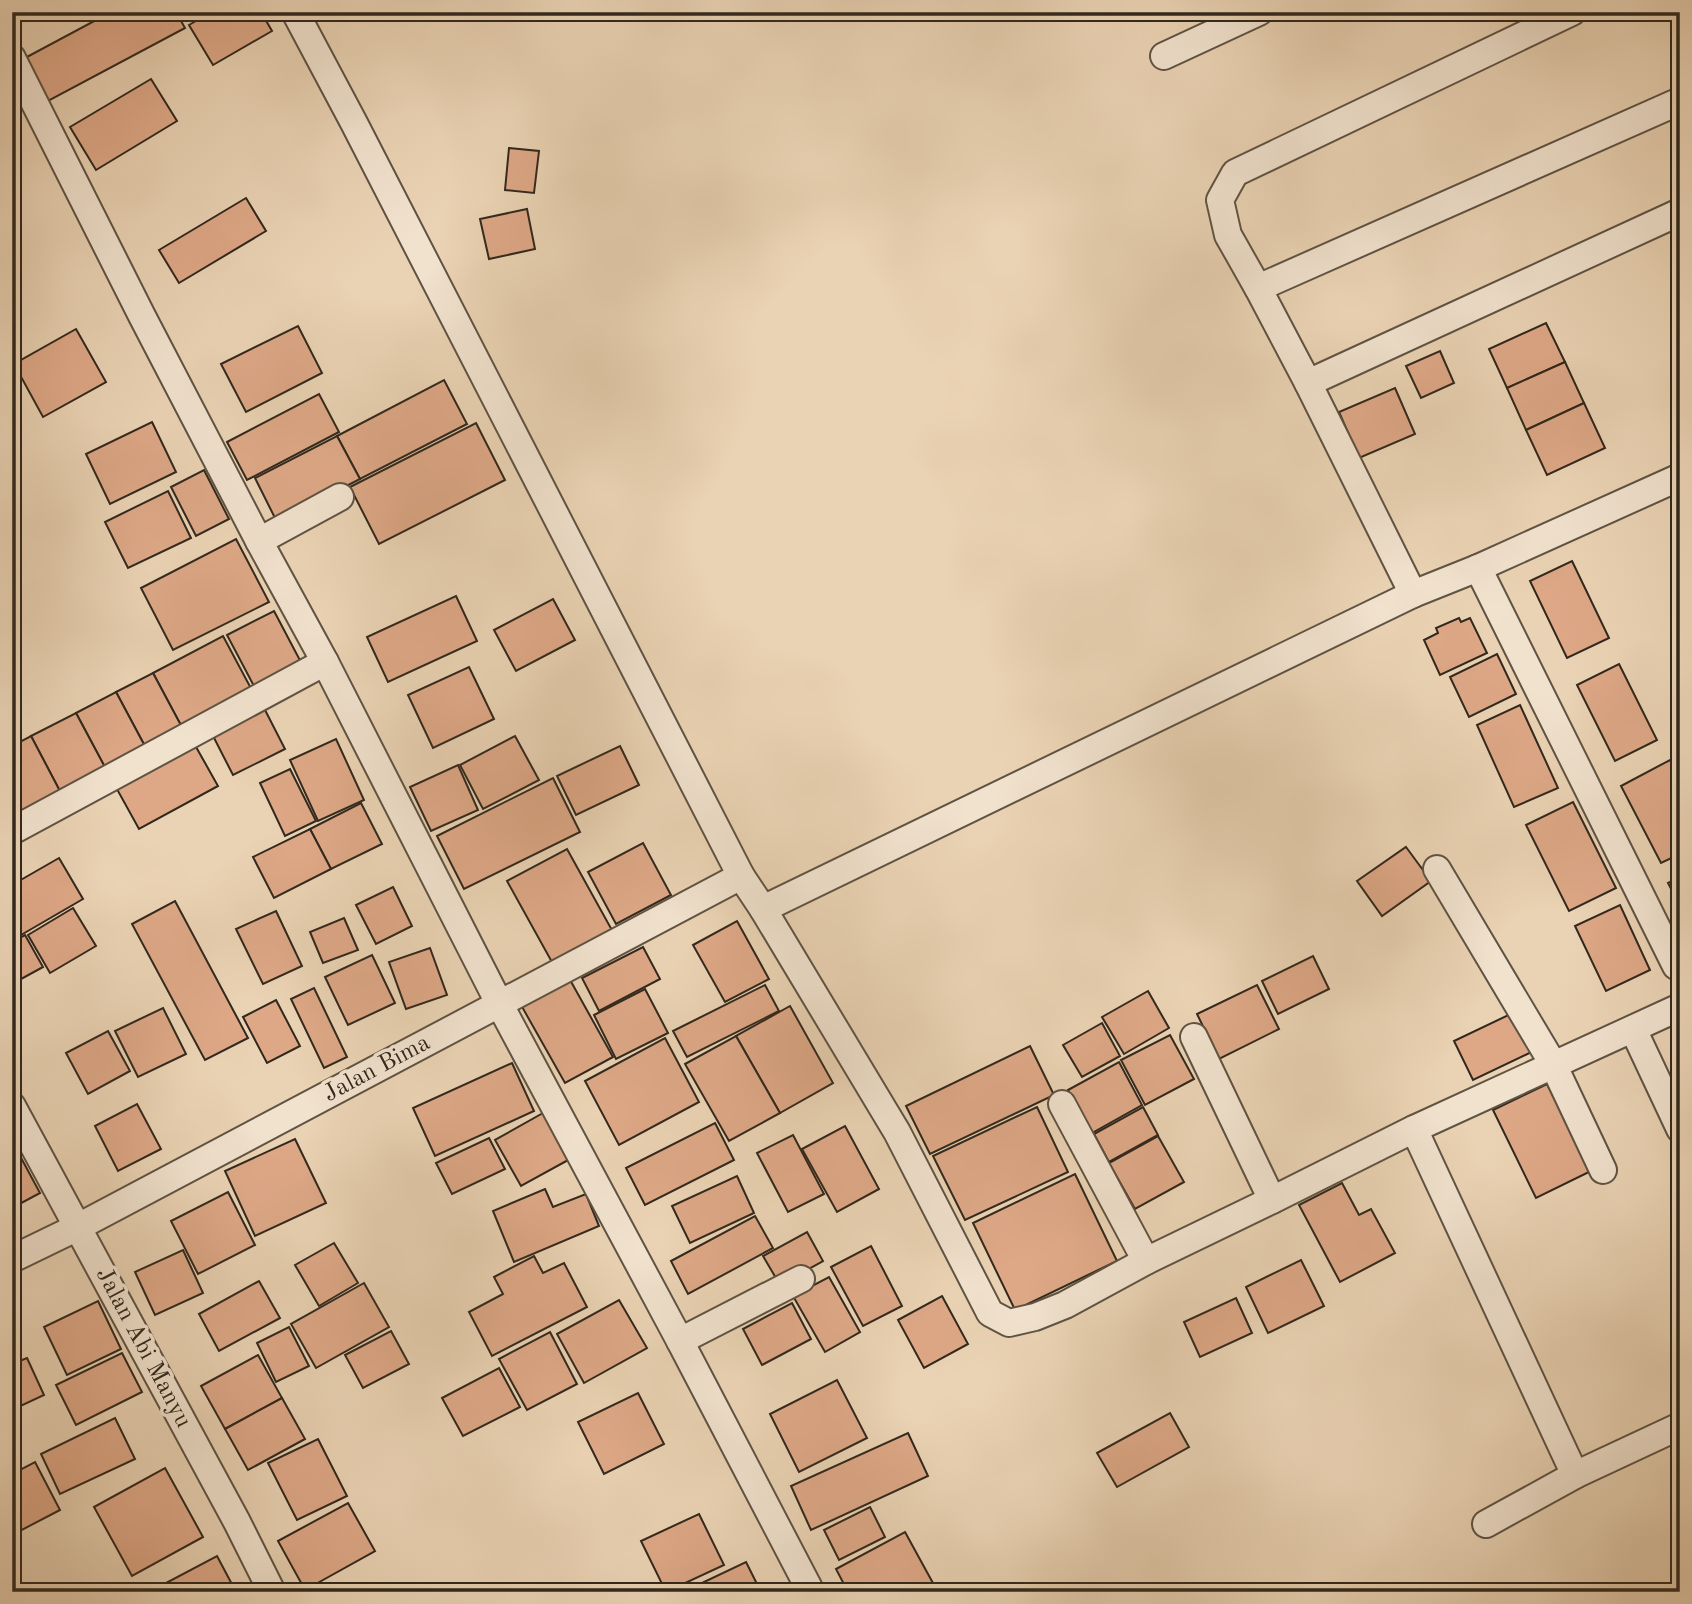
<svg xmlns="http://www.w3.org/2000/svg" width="1692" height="1604" viewBox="0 0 1692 1604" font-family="'Old Standard TT',serif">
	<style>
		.building { fill: #dea887; stroke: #31281d; stroke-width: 2 }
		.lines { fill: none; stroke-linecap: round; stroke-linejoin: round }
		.street-casing { stroke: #5f5343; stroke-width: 30 }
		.street { stroke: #f1e2ce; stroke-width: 26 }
		.labels { text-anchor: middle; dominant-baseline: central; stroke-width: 7; stroke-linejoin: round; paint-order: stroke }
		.street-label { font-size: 24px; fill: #31281d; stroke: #f1e2ce }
	</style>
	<rect width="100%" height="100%" fill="#ead3b4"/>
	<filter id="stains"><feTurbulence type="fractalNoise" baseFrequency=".00286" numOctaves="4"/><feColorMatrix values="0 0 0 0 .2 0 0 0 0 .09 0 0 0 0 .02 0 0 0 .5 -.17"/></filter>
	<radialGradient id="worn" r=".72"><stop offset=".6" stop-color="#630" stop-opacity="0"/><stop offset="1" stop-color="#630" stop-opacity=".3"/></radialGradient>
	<g class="building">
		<polygon points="111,12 176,12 185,28 48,101 25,58"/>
		<polygon points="211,12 261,12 272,31 213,65 189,25"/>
		<polygon points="151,79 177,121 96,170 70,127"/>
		<polygon points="509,148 539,151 534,193 505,190"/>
		<polygon points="246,198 266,231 179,283 159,250"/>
		<polygon points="527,209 535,249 489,259 480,219"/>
		<polygon points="1546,323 1565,362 1507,388 1489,349"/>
		<polygon points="298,326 322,373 246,412 221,364"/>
		<polygon points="76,329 106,382 43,417 14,364"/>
		<polygon points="1440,351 1454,383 1421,398 1406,366"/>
		<polygon points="1565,362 1584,403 1526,430 1507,388"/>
		<polygon points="444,380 467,424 360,479 337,436"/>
		<polygon points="1395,388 1415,434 1359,458 1339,412"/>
		<polygon points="319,394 339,432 247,480 227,442"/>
		<polygon points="1584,403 1605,448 1547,475 1526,430"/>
		<polygon points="152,422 176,472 110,504 86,454"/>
		<polygon points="476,423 505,480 379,544 350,487"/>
		<polygon points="337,436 360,479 277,522 255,478"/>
		<polygon points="204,470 229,519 196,536 171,487"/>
		<polygon points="168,491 191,538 128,568 105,522"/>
		<polygon points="236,539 269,602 173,650 141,588"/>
		<polygon points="1572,561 1609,638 1567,658 1530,581"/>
		<polygon points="456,596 477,641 388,682 367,637"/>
		<polygon points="553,599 575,640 516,671 494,630"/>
		<polygon points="274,611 303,666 256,690 227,635"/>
		<polygon points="1459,618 1461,622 1470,618 1487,653 1440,675 1424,640 1438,633 1436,628"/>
		<polygon points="223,636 254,694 184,731 153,673"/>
		<polygon points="1497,654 1516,694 1469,717 1450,677"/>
		<polygon points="1619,664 1657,740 1615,761 1577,685"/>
		<polygon points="469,667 494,719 433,748 408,695"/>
		<polygon points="153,673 184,731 147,750 116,692"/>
		<polygon points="116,692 147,750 107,771 76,713"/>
		<polygon points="1520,705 1558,788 1514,807 1477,725"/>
		<polygon points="264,708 285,749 233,775 212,734"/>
		<polygon points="76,713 107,771 62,795 31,736"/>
		<polygon points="31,736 62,795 12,819 12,746"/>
		<polygon points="515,736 539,780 483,809 460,765"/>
		<polygon points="191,738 218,786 139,829 113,782"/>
		<polygon points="336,739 364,800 318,821 290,760"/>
		<polygon points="620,746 639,785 576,815 557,776"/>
		<polygon points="1670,760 1680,778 1680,854 1661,863 1621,786"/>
		<polygon points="458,765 478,810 431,831 410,787"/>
		<polygon points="290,769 316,821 285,836 260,783"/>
		<polygon points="553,778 580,832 464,889 437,836"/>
		<polygon points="1573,802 1616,888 1569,911 1526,825"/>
		<polygon points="361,803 382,844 331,869 310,829"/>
		<polygon points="310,829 331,869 274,898 253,857"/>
		<polygon points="643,843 671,895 616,924 588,872"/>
		<polygon points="1406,847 1431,881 1382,916 1357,881"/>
		<polygon points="567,849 613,932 553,964 507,881"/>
		<polygon points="59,858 83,899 21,935 12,920 12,885"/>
		<polygon points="1680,877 1680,906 1668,883"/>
		<polygon points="393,887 412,926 376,944 356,905"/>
		<polygon points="175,901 248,1038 205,1060 132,924"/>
		<polygon points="1620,905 1650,970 1606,991 1575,926"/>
		<polygon points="73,908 96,946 50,973 28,935"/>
		<polygon points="276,911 302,966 263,984 236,929"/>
		<polygon points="344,918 358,950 323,963 310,932"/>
		<polygon points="737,921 769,979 725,1002 693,945"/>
		<polygon points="25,935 43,967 12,984 12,942"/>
		<polygon points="643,947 660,979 599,1011 582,978"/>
		<polygon points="430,948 447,995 406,1009 389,962"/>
		<polygon points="372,955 395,1003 348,1025 325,977"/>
		<polygon points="1313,956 1329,989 1278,1014 1262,981"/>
		<polygon points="569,978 613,1057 565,1083 521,1005"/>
		<polygon points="765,985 779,1011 687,1057 673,1031"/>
		<polygon points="1257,985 1279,1029 1219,1059 1197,1014"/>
		<polygon points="314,988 347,1057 324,1068 291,999"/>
		<polygon points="645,989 668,1033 616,1059 594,1015"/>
		<polygon points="1148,991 1169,1028 1124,1054 1102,1017"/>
		<polygon points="276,1000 300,1046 267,1063 243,1017"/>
		<polygon points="790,1006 833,1083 780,1113 736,1036"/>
		<polygon points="163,1008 186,1054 138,1077 115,1031"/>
		<polygon points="1519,1010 1538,1049 1473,1080 1454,1041"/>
		<polygon points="1102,1023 1120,1056 1082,1077 1063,1045"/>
		<polygon points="108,1031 130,1071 88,1094 66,1053"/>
		<polygon points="1170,1035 1194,1079 1145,1105 1121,1060"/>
		<polygon points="736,1036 780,1113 729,1141 685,1064"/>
		<polygon points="665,1038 699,1102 619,1145 585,1081"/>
		<polygon points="1030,1046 1054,1095 930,1154 906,1106"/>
		<polygon points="1119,1062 1142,1105 1092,1133 1068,1090"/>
		<polygon points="512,1063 534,1111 435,1156 413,1108"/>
		<polygon points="1547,1084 1591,1171 1536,1198 1493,1110"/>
		<polygon points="137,1104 161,1149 118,1171 95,1126"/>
		<polygon points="1037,1107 1068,1172 965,1220 933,1156"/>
		<polygon points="1143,1107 1158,1135 1109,1162 1094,1134"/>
		<polygon points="543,1113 570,1159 521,1186 495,1140"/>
		<polygon points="715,1123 734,1160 645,1205 626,1168"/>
		<polygon points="845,1126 879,1189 837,1212 802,1149"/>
		<polygon points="793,1135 824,1194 788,1212 757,1153"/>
		<polygon points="1158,1136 1184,1182 1135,1209 1109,1163"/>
		<polygon points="489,1138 505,1169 452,1194 436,1163"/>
		<polygon points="295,1139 326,1203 255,1236 225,1171"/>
		<polygon points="12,1141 40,1193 12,1208"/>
		<polygon points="1075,1174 1117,1261 1015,1310 973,1223"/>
		<polygon points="737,1176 754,1213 690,1243 672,1206"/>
		<polygon points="1342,1183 1359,1215 1371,1209 1395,1253 1340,1282 1299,1205"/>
		<polygon points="545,1189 553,1207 586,1194 599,1226 514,1262 493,1211"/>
		<polygon points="228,1192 255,1245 198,1274 171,1221"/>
		<polygon points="755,1216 773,1248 688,1294 671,1261"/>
		<polygon points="807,1232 823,1261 780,1285 763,1256"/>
		<polygon points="334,1243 358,1283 319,1306 295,1265"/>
		<polygon points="871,1246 902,1306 863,1326 831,1267"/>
		<polygon points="183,1250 203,1293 155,1315 135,1272"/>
		<polygon points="534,1256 543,1273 564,1263 587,1307 492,1356 469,1312 503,1294 494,1277"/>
		<polygon points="1301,1260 1324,1306 1268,1333 1246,1287"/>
		<polygon points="829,1277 860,1332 825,1352 793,1296"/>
		<polygon points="259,1281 280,1318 219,1351 199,1314"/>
		<polygon points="364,1283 389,1327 316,1368 291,1324"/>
		<polygon points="942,1296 968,1344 924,1368 898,1320"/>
		<polygon points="1236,1298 1252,1333 1200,1357 1184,1322"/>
		<polygon points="619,1300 647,1348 584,1383 557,1334"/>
		<polygon points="98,1301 121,1349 67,1375 44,1327"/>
		<polygon points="792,1303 811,1339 762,1365 743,1329"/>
		<polygon points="289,1327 309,1366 276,1382 257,1343"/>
		<polygon points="391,1331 409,1364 363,1388 345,1355"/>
		<polygon points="550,1332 577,1384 527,1410 499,1359"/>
		<polygon points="122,1353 142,1392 76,1425 56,1385"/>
		<polygon points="258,1355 282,1398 225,1429 201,1386"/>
		<polygon points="27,1358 44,1395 12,1410 12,1364"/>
		<polygon points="499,1368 520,1407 463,1436 442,1398"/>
		<polygon points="837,1380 867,1438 799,1472 770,1414"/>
		<polygon points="638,1393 664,1444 604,1474 578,1422"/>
		<polygon points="282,1398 305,1439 248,1470 225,1429"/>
		<polygon points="1170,1413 1189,1447 1117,1487 1097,1453"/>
		<polygon points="115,1418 135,1459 60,1494 41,1454"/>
		<polygon points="908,1433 928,1476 811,1530 791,1486"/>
		<polygon points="318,1439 347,1496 297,1520 268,1463"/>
		<polygon points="35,1462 60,1510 12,1535 12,1474"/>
		<polygon points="165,1468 203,1537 132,1576 94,1507"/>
		<polygon points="348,1503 375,1551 305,1590 278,1541"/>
		<polygon points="870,1507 885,1537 839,1560 824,1530"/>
		<polygon points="699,1514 724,1565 666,1592 641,1541"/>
		<polygon points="905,1532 934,1585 922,1592 848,1592 836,1569"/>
		<polygon points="217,1556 235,1590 232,1592 149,1592"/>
		<polygon points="746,1562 761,1592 683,1592"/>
		<polygon points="133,1583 138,1592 117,1592"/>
	</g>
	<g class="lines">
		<g class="street-casing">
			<g id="street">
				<polyline points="295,12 354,123 741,876 763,909 897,1132 990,1313 1009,1323 1035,1317 1065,1305 1146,1261 1272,1200 1194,1037"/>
				<polyline points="1164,56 1259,12"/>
				<polyline points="12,58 142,316 259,541"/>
				<polyline points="1258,288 1680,101"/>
				<polyline points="1308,383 1680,212"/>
				<polyline points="340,497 259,541 325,662 500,1005 680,1341 801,1279"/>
				<polyline points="1478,568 1676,966"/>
				<polyline points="1413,594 1308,383 1258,288 1228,235 1220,200 1235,173 1572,12"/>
				<polyline points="12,831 325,662"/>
				<polyline points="1437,869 1553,1064 1603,1170"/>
				<polyline points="763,909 1413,594 1478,568 1680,477"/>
				<polyline points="1633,1029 1680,1129"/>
				<polyline points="1062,1104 1146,1261"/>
				<polyline points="12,1106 237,1522 272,1592"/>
				<polyline points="1414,1129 1575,1475"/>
				<polyline points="1272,1200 1414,1129 1680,1007"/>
				<polyline points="12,1259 78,1227 741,876"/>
				<polyline points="680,1341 811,1592"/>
				<polyline points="1486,1524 1575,1475 1680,1426"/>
			</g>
		</g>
		<use href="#street" class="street"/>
	</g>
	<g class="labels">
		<g class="street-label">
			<text transform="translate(377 1069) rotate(-28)">Jalan Bima</text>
			<text transform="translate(143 1348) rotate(62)">Jalan Abi Manyu</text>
		</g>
	</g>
	<rect width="1692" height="1604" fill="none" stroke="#ead3b4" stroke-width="42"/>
	<rect x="14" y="14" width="1664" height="1576" fill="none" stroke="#31281d" stroke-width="3.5"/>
	<rect x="21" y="21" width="1650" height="1562" fill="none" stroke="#31281d" stroke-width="2"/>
	<rect width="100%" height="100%" filter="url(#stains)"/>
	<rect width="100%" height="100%" fill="url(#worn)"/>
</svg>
